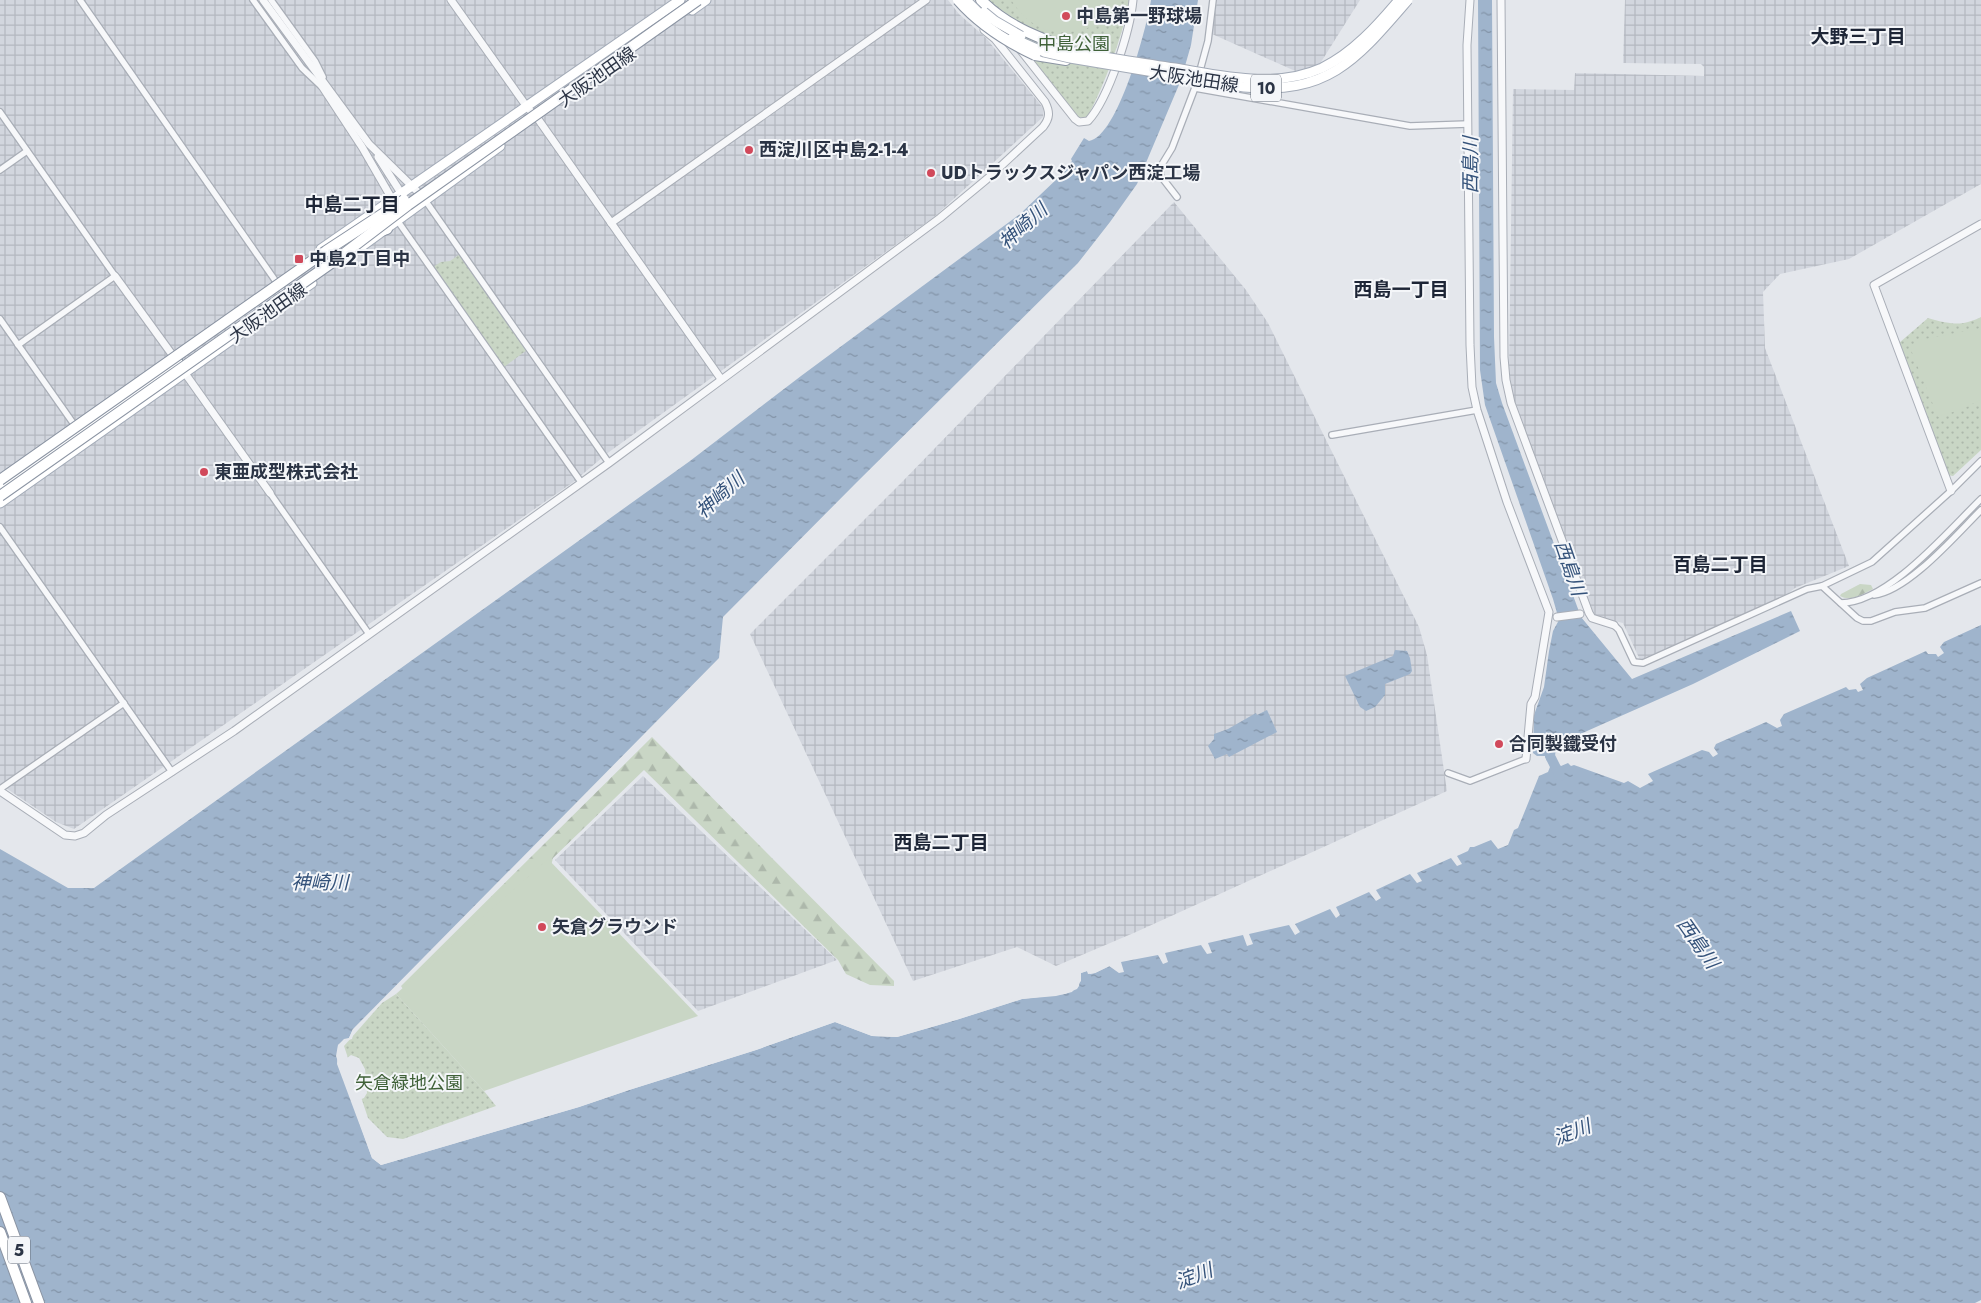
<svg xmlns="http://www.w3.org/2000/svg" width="1981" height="1303" viewBox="0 0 1981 1303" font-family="Jost,'Noto Sans JP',sans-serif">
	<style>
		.industrial { fill: url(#industrial-grid) }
		.grass { fill: url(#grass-dots) }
		.forest { fill: url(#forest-firs) }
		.pitch { fill: #c9d6c5 }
		.water { fill: url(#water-ripples) }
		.pier { fill: #e4e7ec }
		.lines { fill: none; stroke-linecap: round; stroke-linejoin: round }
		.river { stroke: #9fb4cc; stroke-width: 10 }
		.minor-casing { stroke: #a9aeb7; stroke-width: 8 }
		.tertiary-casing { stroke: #a9aeb7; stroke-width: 9 }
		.primary-casing { stroke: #a3abb8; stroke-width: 11 }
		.motorway-casing { stroke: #8b94a3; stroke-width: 12 }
		.minor { stroke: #f7f8fa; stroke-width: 5.5 }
		.tertiary { stroke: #f7f8fa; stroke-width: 7 }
		.primary { stroke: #fff; stroke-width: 9 }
		.motorway { stroke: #fff; stroke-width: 10 }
		.primary-bridge-casing { stroke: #a3abb8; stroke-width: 11; stroke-linecap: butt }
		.motorway-bridge-casing { stroke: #8b94a3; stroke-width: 12; stroke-linecap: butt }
		.primary-bridge { stroke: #fff; stroke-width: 9 }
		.motorway-bridge { stroke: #fff; stroke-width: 10 }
		.poi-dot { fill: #d1495b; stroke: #f4f6f9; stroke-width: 2 }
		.labels { text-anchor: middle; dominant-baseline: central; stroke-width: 4; stroke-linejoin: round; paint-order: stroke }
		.shield { fill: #f4f6f9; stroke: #676e7b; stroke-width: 1 }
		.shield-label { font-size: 16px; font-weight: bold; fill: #2b3445 }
		.poi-label { font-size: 18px; font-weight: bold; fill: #2b3445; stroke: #f4f6f9; text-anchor: start }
		.park-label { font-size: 18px; fill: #3f6138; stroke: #f4f6f9 }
		.street-label { font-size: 18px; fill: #2b3445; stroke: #f4f6f9 }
		.neighbourhood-label { font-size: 19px; font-weight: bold; fill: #1d2536; stroke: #f4f6f9 }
		.water-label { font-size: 19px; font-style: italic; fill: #34527a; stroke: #f4f6f9 }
	</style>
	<defs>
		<pattern id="industrial-grid" width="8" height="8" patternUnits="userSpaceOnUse" patternTransform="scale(1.25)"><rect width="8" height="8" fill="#d2d6de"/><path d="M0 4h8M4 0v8" fill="none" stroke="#b4b8c0"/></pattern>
		<pattern id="grass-dots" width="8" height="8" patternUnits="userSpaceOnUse" patternTransform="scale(1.25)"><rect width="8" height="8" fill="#c9d6c5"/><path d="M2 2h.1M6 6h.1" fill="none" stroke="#adb8ab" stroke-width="1.8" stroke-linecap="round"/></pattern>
		<pattern id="forest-firs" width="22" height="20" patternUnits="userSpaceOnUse" patternTransform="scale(1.25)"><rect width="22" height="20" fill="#c9d6c5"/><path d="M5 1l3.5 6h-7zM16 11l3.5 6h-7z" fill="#adb8ab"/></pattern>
		<pattern id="water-ripples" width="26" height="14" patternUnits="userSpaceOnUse" patternTransform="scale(1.25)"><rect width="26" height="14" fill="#9fb4cc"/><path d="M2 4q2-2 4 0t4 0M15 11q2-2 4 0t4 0" fill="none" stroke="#8293a7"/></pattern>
	</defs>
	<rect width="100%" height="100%" fill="#e4e7ec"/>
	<g class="industrial">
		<polygon points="0,0 948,0 959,14 986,38 1044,109 1043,117 934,217 609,452 572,483 74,829 56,822 0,784"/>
		<polygon points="1217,0 1360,0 1311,78 1212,34"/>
		<polygon points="1625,0 1981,0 1981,184 1849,259 1780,274 1763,292 1765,348 1849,566 1795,588 1785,596 1640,660 1623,623 1597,617 1591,611 1512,394 1509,369 1513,89 1574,90 1575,73 1704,76 1704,67 1701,64 1623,63"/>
		<polygon points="1174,202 1246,290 1268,323 1419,627 1427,655 1447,791 1136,932 1056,966 1017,947 913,981 750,634 903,481"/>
		<polygon points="643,776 837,960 698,1011 555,860"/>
	</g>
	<g class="grass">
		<path d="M985 0H1130C1120 42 1107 79 1087 118L1077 117Z"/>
		<polygon points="460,254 527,350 504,367 433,267 441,262 450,261"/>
		<path d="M1981 317V450L1953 476 1947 475 1899 343 1928 318C1949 324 1961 327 1981 317Z"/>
		<polygon points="396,994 484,1091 496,1106 403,1139 387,1137 368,1118 344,1046 382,1003"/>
	</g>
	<g class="forest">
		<path d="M1860 584 1871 585 1873 589C1863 594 1851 602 1840 596L1841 594Z"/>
		<polygon points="652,737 894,981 894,986 870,985 846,974 838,960 644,770 553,858 549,874 408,997 401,986"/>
	</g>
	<g class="pitch">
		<path d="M1011 0H1121C1107 29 1063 41 1036 25 1025 19 1018 10 1011 0Z"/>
		<polygon points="1981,328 1981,399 1965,408 1938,417 1911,350 1915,341"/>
		<polygon points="548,859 698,1016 484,1091 396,994"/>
	</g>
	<g class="water">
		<path d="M1151 0H1198L1191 45 1181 80 1137 184 1110 222 1078 263 857 482 723 617 719 658 353 1029 349 1038 338 1045 337 1064 372 1158 381 1165 579 1107 629 1090 756 1050 835 1022 872 1036 897 1037 956 1020 1022 999 1056 996 1072 992 1081 981V973L1087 971 1088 974 1095 973 1109 966 1119 973 1124 972 1121 962 1158 955 1163 964 1168 962 1165 953 1201 945 1207 954 1212 953 1208 943 1243 935 1247 946 1253 944 1249 934 1289 925 1295 935 1300 932 1295 924 1330 909 1336 918 1340 915 1336 907 1369 892 1376 901 1381 898 1376 890 1410 874 1417 883 1422 881 1417 873 1451 858 1457 866 1462 864 1457 856 1468 851 1470 847H1474L1491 840 1498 849 1508 845 1514 830 1518 828 1539 776 1548 772 1550 767 1557 764 1561 766 1568 763 1571 766 1574 765 1624 783 1628 781 1640 788 1653 781 1648 774 1702 750 1709 752 1713 757 1718 754 1714 748 1716 744 1766 722 1777 728 1782 726 1780 720 1784 714 1846 687 1849 690 1856 689 1858 692 1863 690 1860 684 1867 678 1926 651 1928 654H1936L1938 657 1944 653 1940 647 1944 642 1981 625V1300L1975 1303H0V849L68 888H94L690 461 801 376 1020 214 1060 176 1072 161 1071 159 1084 138 1089 141C1118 137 1147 27 1151 0Z"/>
		<polygon points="1478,0 1492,0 1494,337 1496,383 1502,403 1581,617 1632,679 1791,611 1800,631 1693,684 1560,743 1558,748 1553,751 1554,758 1547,761 1545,756 1537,756 1533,753 1534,715 1544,687 1549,651 1553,631 1559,620 1553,599 1485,405 1480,370"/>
		<polygon points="1395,650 1407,651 1410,658 1412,671 1410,674 1385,684 1385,695 1375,707 1366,711 1360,707 1345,676 1393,656"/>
		<polygon points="1267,710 1277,732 1229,757 1227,754 1215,759 1208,746 1214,739 1214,734 1228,729 1256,713 1257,715"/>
	</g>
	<g class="pier">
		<polygon points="1109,964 1112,965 1095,973 1090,974 1087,971 1081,973 1079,986 1077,989 1065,994 1022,999 956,1020 897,1037 872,1036 835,1022 756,1050 629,1090 579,1107 381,1165 372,1158 336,1056 338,1045 344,1039 349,1038 353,1029 354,1031 352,1039 345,1041 340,1046 338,1056 339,1063 374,1157 381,1163 398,1159 384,1156 383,1150 388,1146 415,1142 419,1144 420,1148 413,1154 446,1144 436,1145 432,1140 436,1135 471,1124 481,1126 481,1132 457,1141 490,1132 755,1048 835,1020 873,1034 896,1035 956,1018 1021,996 1065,991 1077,984 1081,971 1087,969 1090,972 1094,971"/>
		<polygon points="705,1051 709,1052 711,1055 707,1062 683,1071 668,1074 664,1072 662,1068 665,1064"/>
		<polygon points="351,1055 359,1058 365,1069 367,1093 364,1098 359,1100 354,1098 351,1083 344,1069 343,1061"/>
		<polygon points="591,1089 594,1092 595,1095 591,1100 566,1109 552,1111 545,1107 547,1103 553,1100"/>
	</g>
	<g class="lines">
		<polyline class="river" points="1551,746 1550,756 1560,776"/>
		<g class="minor-casing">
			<g id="minor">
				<polyline points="80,0 286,296"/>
				<polyline points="253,0 302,68 321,86"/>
				<polyline points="271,0 315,61 323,77"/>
				<polyline points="1199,74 1208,41 1213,0"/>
				<polyline points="1195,88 1410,126 1468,124"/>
				<polyline points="0,112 115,276 18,345"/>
				<polyline points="0,170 27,151"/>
				<polyline points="1177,197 1160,175 1161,166 1172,148 1196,85"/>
				<polyline points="425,200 609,463"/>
				<polyline points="397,220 581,482"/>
				<polyline points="0,319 73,423"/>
				<polyline points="1332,435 1477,410"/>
				<polyline points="270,493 369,634"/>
				<polyline points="0,527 172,772"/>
				<polyline points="1822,586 1872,562 1951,491 1981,461"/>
				<path d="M1874 595C1908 591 1956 535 1981 510"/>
				<path d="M1841 603C1888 603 1948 531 1981 499"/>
				<polyline points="1614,625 1619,630 1634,662 1643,663 1807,589 1822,586 1857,618 1863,621 1871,621 1895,612 1925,608 1981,583"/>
				<polyline points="1448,773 1470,781 1526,759"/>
				<polyline points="0,789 124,703"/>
			</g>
		</g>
		<g class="tertiary-casing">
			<g id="tertiary">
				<polyline points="263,0 369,144 423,197"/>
				<polyline points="451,0 527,107 538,119 721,379"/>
				<polyline points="1470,0 1467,45 1470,345 1472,387 1477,410 1507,502 1549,612 1535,697 1531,704 1526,759"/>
				<polyline points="1501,0 1504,357 1506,380 1511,403 1589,613 1592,618 1614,625"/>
				<path d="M1019 48 1075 119 1079 122 1088 121C1109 98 1130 31 1133 0"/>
				<polyline points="320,83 362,147 392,199"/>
				<polyline points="378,157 403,196"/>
				<polyline points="611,223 926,0"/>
				<polyline points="115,276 176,360"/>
				<polyline points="182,369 270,493"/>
				<polyline points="1951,491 1874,285 1981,224"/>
				<polyline points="1557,617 1580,614"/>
				<path d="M0 791 65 835 75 836 84 833 106 815 234 731 609 463 940 218 987 179 1043 127C1050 118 1050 112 1045 102L995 39 984 30"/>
			</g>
		</g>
		<g class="primary-casing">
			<g id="primary">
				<polyline points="692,10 706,0"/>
				<polyline points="321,249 680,0"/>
				<polyline points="347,257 500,146"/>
				<polyline points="0,503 312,283"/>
			</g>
		</g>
		<g class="motorway-casing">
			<g id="motorway">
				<path d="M981 0C1005 25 1037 37 1069 49"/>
				<polyline points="1035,55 1066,60"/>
				<polyline points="342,248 359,238 387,229"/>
				<polyline points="0,487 178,363"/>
				<polyline points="0,1197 39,1303"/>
				<polyline points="0,1232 26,1303"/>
			</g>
		</g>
		<use href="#minor" class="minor"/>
		<use href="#tertiary" class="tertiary"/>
		<use href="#primary" class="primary"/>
		<use href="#motorway" class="motorway"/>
		<g class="primary-bridge-casing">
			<g id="primary-bridge">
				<polyline points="966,0 987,21"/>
				<polyline points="984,12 995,21 1021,36"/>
				<path d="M1012 38 1044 52 1070 58 1244 87C1329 95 1357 59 1408 0"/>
				<path d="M1047 47 1072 52C1106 57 1140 63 1175 68 1223 76 1275 89 1322 68 1353 53 1377 26 1399 0"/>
			</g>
		</g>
		<g class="motorway-bridge-casing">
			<g id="motorway-bridge">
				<path d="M958 0C980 25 1005 41 1035 55"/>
				<polyline points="0,480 326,251 404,200"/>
				<polyline points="0,496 337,259 408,205 698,0"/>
			</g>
		</g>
		<use href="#primary-bridge" class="primary-bridge"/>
		<use href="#motorway-bridge" class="motorway-bridge"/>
	</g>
	<g class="poi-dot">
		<circle cx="1066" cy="16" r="5"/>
		<circle cx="749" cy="150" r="5"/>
		<circle cx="931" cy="173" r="5"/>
		<rect x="294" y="254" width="10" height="10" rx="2.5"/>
		<circle cx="204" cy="472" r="5"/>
		<circle cx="1499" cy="744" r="5"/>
		<circle cx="542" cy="927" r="5"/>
	</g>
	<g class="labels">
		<g class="shield">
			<rect x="1251" y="74.5" width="30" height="27" rx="4"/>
			<rect x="8" y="1236.5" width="22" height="27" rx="4"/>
		</g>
		<g class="shield-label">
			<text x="1266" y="88">10</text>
			<text x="19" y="1250">5</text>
		</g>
		<g class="poi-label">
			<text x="1076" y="16">中島第一野球場</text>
			<text x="759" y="150">西淀川区中島2-1-4</text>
			<text x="941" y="173">UDトラックスジャパン西淀工場</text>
			<text x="309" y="259">中島２丁目中</text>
			<text x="214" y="472">東亜成型株式会社</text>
			<text x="1509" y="744">合同製鐵受付</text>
			<text x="552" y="927">矢倉グラウンド</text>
		</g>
		<g class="park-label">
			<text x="1074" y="44">中島公園</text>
			<text x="409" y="1083">矢倉緑地公園</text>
		</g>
		<g class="street-label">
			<text transform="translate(597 77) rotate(-35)">大阪池田線</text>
			<text transform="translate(1194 79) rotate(9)">大阪池田線</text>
			<text transform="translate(268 313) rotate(-35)">大阪池田線</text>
		</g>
		<g class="neighbourhood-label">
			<text x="1858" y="36">大野三丁目</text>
			<text x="352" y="204">中島二丁目</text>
			<text x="1401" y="289">西島一丁目</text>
			<text x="1720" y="564">百島二丁目</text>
			<text x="941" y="842">西島二丁目</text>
		</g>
		<g class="water-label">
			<text transform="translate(1470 165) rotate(-90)">西島川</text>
			<text transform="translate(1023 226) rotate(-42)">神崎川</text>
			<text transform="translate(720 495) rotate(-42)">神崎川</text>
			<text transform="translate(1570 568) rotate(71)">西島川</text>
			<text x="320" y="882">神崎川</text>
			<text transform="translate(1698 943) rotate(55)">西島川</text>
			<text transform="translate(1572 1132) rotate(-21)">淀川</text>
			<text transform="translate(1194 1276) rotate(-21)">淀川</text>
		</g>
	</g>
</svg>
